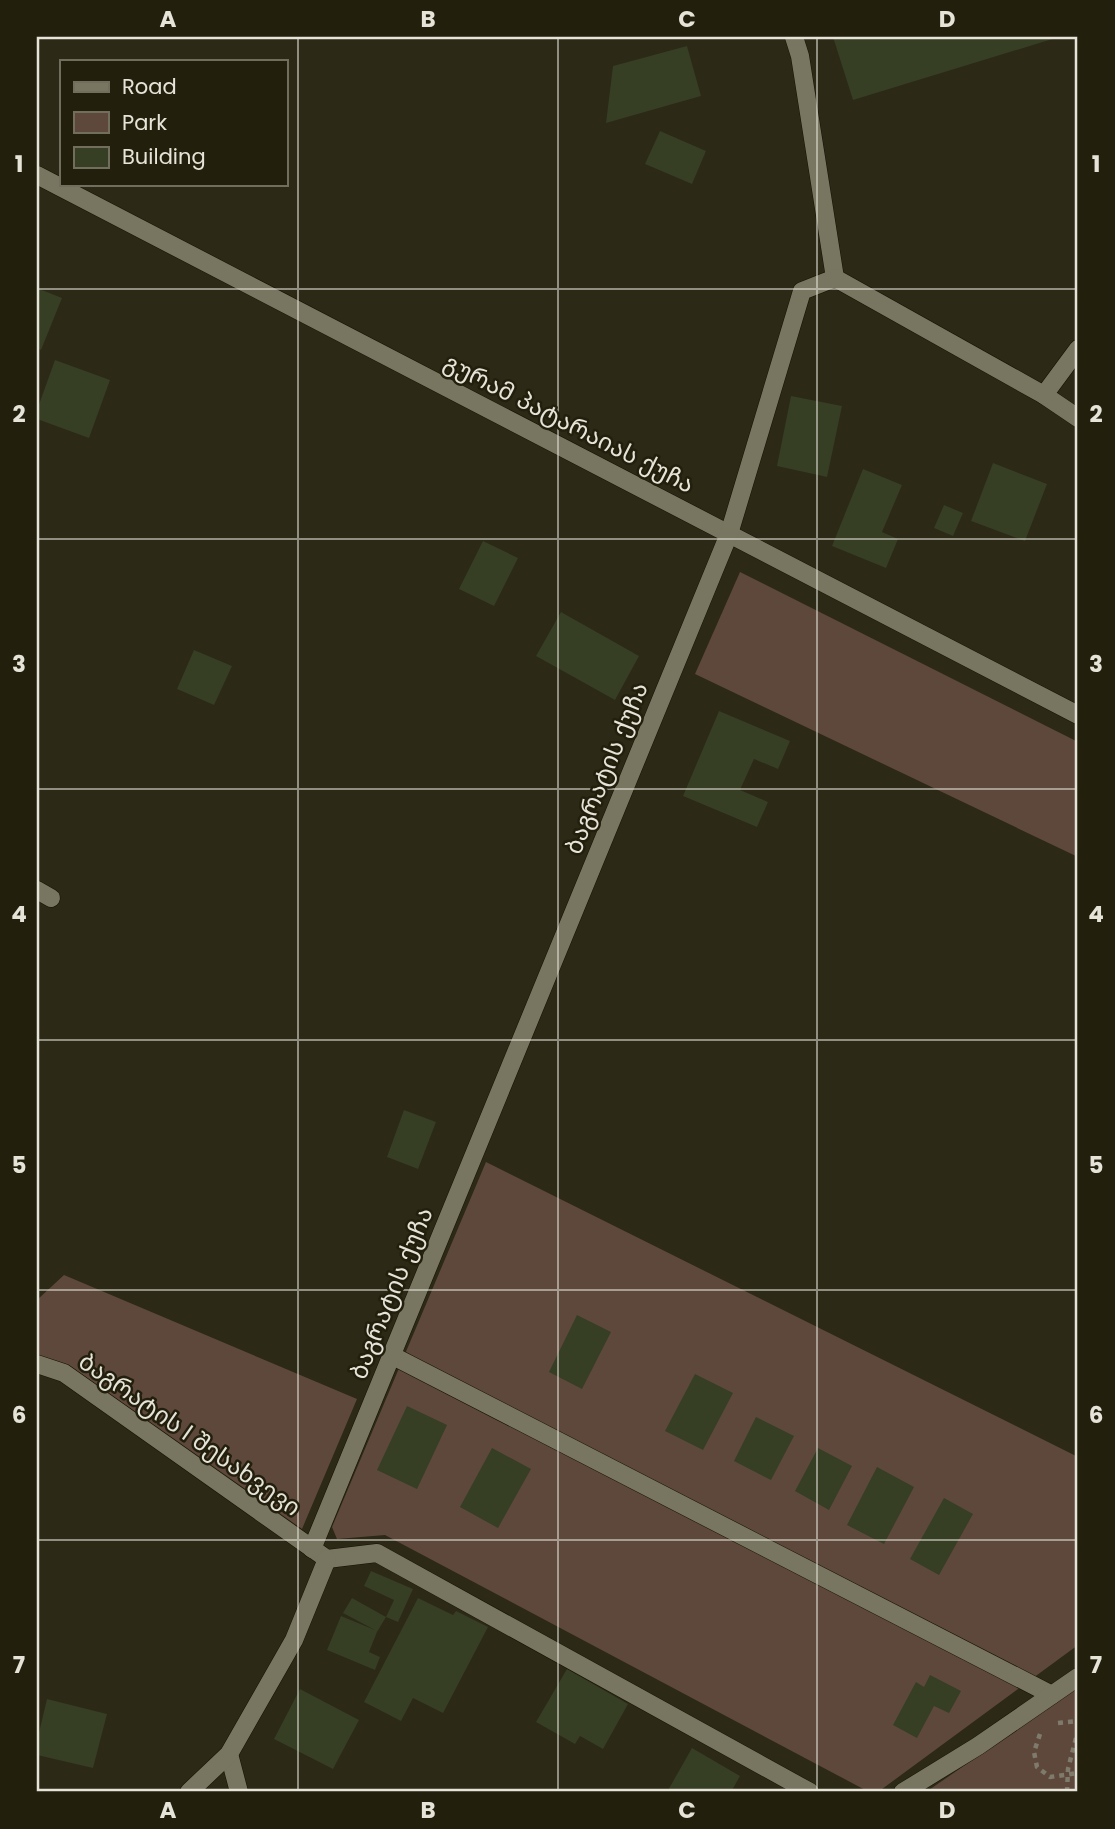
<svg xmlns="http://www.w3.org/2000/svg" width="1115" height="1829" viewBox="0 0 1115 1829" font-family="Poppins,'Noto Sans Georgian',sans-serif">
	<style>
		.green { fill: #5e483b }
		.building { fill: #363e24 }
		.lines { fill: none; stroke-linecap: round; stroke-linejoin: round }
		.minor-casing { stroke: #151202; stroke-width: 19 }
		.path { stroke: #7e7b6c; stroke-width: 4.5; stroke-dasharray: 5 5; stroke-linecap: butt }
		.minor { stroke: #787560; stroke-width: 18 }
		.grid { fill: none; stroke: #e6e4d8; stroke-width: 2; stroke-opacity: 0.55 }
		.labels { text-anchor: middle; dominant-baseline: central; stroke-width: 5; stroke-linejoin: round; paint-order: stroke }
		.street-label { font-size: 24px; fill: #e6e4d8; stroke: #231f0d }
		.neatline { fill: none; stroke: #e6e4d8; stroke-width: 2.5 }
		.grid-label { font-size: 23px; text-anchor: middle; font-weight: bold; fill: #e6e4d8 }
	</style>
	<rect width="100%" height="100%" fill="#2c2917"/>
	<g class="green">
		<polygon points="740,572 1078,742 1078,857 695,674"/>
		<polygon points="486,1162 1078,1457 1078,1645 878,1792 869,1792 385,1535 337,1539 332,1527"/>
		<polygon points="64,1275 357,1399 302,1529 69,1365 37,1355 37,1300"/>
		<polygon points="1078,1687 1078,1792 926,1792"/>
	</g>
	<g class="building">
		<polygon points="833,37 1059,37 853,100"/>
		<polygon points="687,46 701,96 606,123 613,66"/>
		<polygon points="660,131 706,151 692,184 645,164"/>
		<polygon points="37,288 62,298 41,350 37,348"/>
		<polygon points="55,360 110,380 89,438 37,419 37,410"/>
		<polygon points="791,396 842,406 827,477 777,466"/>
		<polygon points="993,463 1047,484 1025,541 971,521"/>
		<polygon points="863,469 902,485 882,532 898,539 886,568 832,546"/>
		<polygon points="944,505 963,513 953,536 934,528"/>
		<polygon points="483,541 518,558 494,606 459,589"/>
		<polygon points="561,612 639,656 615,700 536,656"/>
		<polygon points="194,650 232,666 214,705 177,689"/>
		<polygon points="719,711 790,741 778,769 754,759 740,790 768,802 757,827 683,796"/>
		<polygon points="404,1110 436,1122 418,1169 387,1157"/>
		<polygon points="577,1315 611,1332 582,1389 549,1372"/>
		<polygon points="695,1374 733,1393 703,1450 665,1431"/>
		<polygon points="407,1406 447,1425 417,1489 377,1470"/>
		<polygon points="756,1417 794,1436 771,1480 734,1461"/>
		<polygon points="492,1448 531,1469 498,1528 460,1507"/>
		<polygon points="818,1448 852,1466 829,1510 795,1491"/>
		<polygon points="877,1467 914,1487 884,1544 847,1525"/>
		<polygon points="944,1498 973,1514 939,1575 910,1559"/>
		<polygon points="371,1571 413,1589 398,1622 386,1617 394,1600 364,1586"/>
		<polygon points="352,1598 386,1617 377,1632 369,1652 380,1657 375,1670 327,1650 341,1616 375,1630 343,1613"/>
		<polygon points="418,1598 453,1615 456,1611 488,1627 443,1713 413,1698 401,1721 364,1702"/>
		<polygon points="567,1669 628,1704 603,1749 580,1736 575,1744 536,1722"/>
		<polygon points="930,1675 961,1691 949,1713 934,1706 917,1738 893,1725 916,1682 924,1687"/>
		<polygon points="300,1689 359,1720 333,1769 274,1739"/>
		<polygon points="47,1699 107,1714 93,1768 37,1755 37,1741"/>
		<polygon points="692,1748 740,1776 731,1792 667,1792"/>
	</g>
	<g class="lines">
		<g class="minor-casing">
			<g id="minor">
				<polyline points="794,37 800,56 835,278 1044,395 1078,418"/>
				<polyline points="37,175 1078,715"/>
				<polyline points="1044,395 1078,349"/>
				<polyline points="37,890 51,898"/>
				<polyline points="391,1355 1052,1695"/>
				<polyline points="37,1364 64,1373 327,1559 377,1553 810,1792"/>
				<polyline points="312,1549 729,534 802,291 835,278"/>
				<polyline points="229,1754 239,1792"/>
				<polyline points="189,1792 229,1754 294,1640 327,1559"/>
				<polyline points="903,1792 978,1746 1078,1677"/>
			</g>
		</g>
		<g class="path">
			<polyline points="1058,1723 1078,1721"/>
			<polyline points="1040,1734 1034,1752 1037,1767 1050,1777 1078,1773"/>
			<polyline points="1067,1792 1068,1769 1078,1730"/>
		</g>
		<use href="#minor" class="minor"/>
	</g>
	<path class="grid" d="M298 37V1792M558 37V1792M817 37V1792M37 289H1078M37 539H1078M37 789H1078M37 1040H1078M37 1290H1078M37 1540H1078"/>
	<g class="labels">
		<g class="street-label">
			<text transform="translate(569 423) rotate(27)">გურამ პატარაიას ქუჩა</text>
			<text transform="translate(606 768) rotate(-68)">ბაგრატის ქუჩა</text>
			<text transform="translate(391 1293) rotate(-68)">ბაგრატის ქუჩა</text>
			<text transform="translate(190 1434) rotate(35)">ბაგრატის I შესახვევი</text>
		</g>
	</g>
	<rect width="1115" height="1829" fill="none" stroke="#231f0d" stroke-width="77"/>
	<rect x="60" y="60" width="228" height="126" fill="#231f0d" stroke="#716e5e" stroke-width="2"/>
	<rect x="74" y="82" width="35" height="10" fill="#787560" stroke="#716e5e" stroke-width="2"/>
	<text x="122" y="94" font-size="21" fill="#e6e4d8">Road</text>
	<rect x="74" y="112" width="35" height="21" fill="#5e483b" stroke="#716e5e" stroke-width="2"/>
	<text x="122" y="130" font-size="21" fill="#e6e4d8">Park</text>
	<rect x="74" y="147" width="35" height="21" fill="#363e24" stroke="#716e5e" stroke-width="2"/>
	<text x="122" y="164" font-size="21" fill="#e6e4d8">Building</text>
	<rect x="38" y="38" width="1038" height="1752" class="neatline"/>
	<g class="grid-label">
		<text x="168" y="27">A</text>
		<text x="428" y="27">B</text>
		<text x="687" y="27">C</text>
		<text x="947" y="27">D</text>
		<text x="19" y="172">1</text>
		<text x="1096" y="172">1</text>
		<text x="19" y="422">2</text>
		<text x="1096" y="422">2</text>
		<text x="19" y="672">3</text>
		<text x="1096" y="672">3</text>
		<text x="19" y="922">4</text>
		<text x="1096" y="922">4</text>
		<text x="19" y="1173">5</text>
		<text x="1096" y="1173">5</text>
		<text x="19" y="1423">6</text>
		<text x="1096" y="1423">6</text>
		<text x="19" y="1673">7</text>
		<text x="1096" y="1673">7</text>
		<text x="168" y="1818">A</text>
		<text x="428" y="1818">B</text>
		<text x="687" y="1818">C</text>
		<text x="947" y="1818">D</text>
	</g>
</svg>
